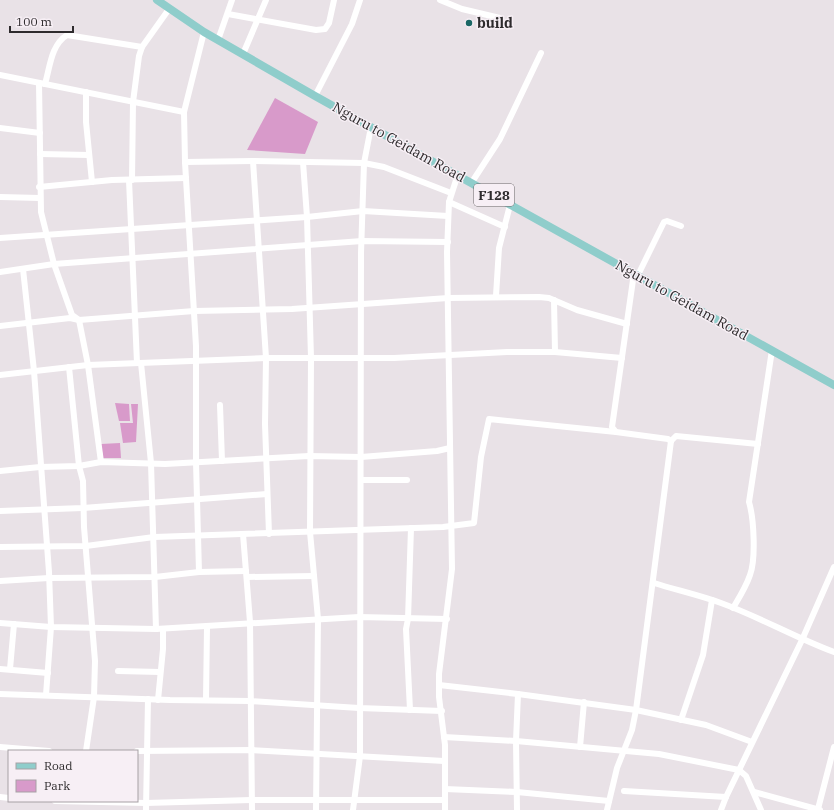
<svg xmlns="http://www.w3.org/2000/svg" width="834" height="810" viewBox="0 0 834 810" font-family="'IBM Plex Serif',serif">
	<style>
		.green { fill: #d89aca }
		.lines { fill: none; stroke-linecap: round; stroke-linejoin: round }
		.minor { stroke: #fff; stroke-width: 6 }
		.major { stroke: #8fcdcb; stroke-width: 8 }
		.poi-dot { fill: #1a6765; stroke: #f7eff5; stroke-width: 1.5 }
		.labels { text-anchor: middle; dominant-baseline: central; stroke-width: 3; stroke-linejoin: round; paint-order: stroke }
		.shield { fill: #f7eff5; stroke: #6a6669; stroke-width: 1 }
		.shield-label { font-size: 13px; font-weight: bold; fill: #2e2b2d }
		.poi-label { font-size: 14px; font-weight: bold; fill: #2e2b2d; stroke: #f7eff5; text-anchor: start }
		.street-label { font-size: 14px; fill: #2e2b2d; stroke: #f7eff5 }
	</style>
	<rect width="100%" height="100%" fill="#e9e2e7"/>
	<g class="green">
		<polygon points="275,98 318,122 305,154 247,150"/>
		<polygon points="115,403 129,404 130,421 119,421"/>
		<polygon points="131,404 138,404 136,442 123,443 120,423 133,423"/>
		<polygon points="120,443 121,458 103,458 101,444"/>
	</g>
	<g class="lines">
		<g class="minor">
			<polyline points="440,0 462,9 500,18"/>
			<polyline points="228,14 316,30 325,29 329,23 334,0"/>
			<polyline points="218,40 232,0"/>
			<polyline points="243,54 266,0"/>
			<polyline points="0,75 184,112"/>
			<polyline points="39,83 41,212 54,264 72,315 79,320 88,365 101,462"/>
			<path d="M45 84C50 67 51 45 67 35L142 47"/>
			<polyline points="86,92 86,122 92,182"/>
			<polyline points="315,96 352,24 360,0"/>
			<polyline points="0,128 40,133"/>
			<polyline points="40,154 89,155"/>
			<polyline points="253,161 266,358 265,424 269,534"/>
			<polyline points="185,162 253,161 364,163 384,167 451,193"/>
			<polyline points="303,162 307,217 311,358 310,532 318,619 316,810"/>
			<polyline points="129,180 137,363"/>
			<polyline points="132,180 133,102 139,56 142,47 169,9"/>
			<polyline points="472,182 500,139 541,53"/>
			<polyline points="39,187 112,180 186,178"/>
			<polyline points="0,197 40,198"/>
			<polyline points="449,202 505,227"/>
			<polyline points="0,238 307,217 363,211 448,216"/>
			<polyline points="23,269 34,371 49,572 51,627 46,695"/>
			<polyline points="0,272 54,264 362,241 448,242"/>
			<polyline points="634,273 612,427 616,432 668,439 671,441"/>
			<polyline points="638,275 664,222 667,221 681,226"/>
			<polyline points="496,296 499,248 510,205"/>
			<polyline points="554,300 555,352"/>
			<polyline points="0,326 70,318 79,320 194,311 292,309 448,298 539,297 549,298 577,310 627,324"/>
			<polyline points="141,363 151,463 156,629"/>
			<polyline points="69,367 79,466 83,481 84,527 95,661 94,697 86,751"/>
			<polyline points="0,375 88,365 266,358 394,358 507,352 555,352 622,358"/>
			<polyline points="220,405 222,461"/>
			<polyline points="671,441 676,436 758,444"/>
			<polyline points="0,471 40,467 79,466 101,462 165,464 309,456 361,457 437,451 450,448"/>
			<polyline points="361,480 407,480"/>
			<polyline points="0,511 83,508 267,494"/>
			<polyline points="243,534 250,622 252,810"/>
			<polyline points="0,547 86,546 154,537 443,527 474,523 481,457 489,419 616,432"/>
			<polyline points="199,572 196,462 196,346 185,162 184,112 204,32"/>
			<polyline points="247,577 314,576"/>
			<polyline points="0,581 49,578 155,577 199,572 246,571"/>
			<path d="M654 583C676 590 699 595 721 603 760 617 796 638 834 652"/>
			<path d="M733 608C739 598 746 587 750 575 756 559 754 519 749 502L772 350"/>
			<polyline points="0,623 51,627 156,629 359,617 447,619"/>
			<polyline points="0,669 48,673"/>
			<polyline points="10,669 14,624"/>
			<polyline points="118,671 160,672"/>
			<polyline points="439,685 518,694 636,710 706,725 752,742"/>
			<polyline points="0,694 170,700 250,701 359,708 442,711"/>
			<polyline points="158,700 163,649 163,629"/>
			<polyline points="206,700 207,627"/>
			<polyline points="410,710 406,629 408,619 411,528"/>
			<polyline points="681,720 703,655 712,600"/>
			<polyline points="444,737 516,741 659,754 739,770 746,776 761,810"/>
			<polyline points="0,747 49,751"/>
			<polyline points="580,747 584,702"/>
			<polyline points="137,751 251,750 444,761"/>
			<polyline points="445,789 517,792 609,801"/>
			<polyline points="624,791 726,797"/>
			<polyline points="754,792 820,810"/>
			<polyline points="0,797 9,798"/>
			<polyline points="55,801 146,803 251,800 445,800"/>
			<polyline points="818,809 834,747"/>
			<polyline points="146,810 148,699"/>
			<polyline points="353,810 360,756 361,253 364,163 371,127"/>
			<polyline points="445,810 445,745 439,697 439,674 452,569 447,252 449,202 458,174"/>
			<polyline points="517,810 516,741 518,694"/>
			<polyline points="607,810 617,768 632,730 636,710 671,441"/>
			<polyline points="721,810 726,797 802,640 834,567"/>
		</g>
		<polyline class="major" points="157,0 204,32 315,96 834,385"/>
	</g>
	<circle class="poi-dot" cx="469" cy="23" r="4"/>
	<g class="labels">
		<rect class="shield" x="474" y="184" width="40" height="22" rx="3"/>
		<g class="shield-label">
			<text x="494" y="195">F128</text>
		</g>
		<g class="poi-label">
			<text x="477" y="23">build</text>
		</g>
		<g class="street-label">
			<text transform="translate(399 142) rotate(29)">Nguru to Geidam Road</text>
			<text transform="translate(682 300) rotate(29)">Nguru to Geidam Road</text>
		</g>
	</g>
	<rect x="8" y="750" width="130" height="52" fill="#f7eff5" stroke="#a7a1a5"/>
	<rect x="16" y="763" width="20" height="6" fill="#8fcdcb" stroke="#a7a1a5"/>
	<text x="44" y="770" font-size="12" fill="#2e2b2d">Road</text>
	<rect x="16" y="780" width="20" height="12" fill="#d89aca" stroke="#a7a1a5"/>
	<text x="44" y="790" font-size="12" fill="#2e2b2d">Park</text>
	<path d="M10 26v6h63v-6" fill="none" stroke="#2e2b2d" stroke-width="2"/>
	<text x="16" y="26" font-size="12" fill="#2e2b2d" stroke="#f7eff5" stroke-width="3" paint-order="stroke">100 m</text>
</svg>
